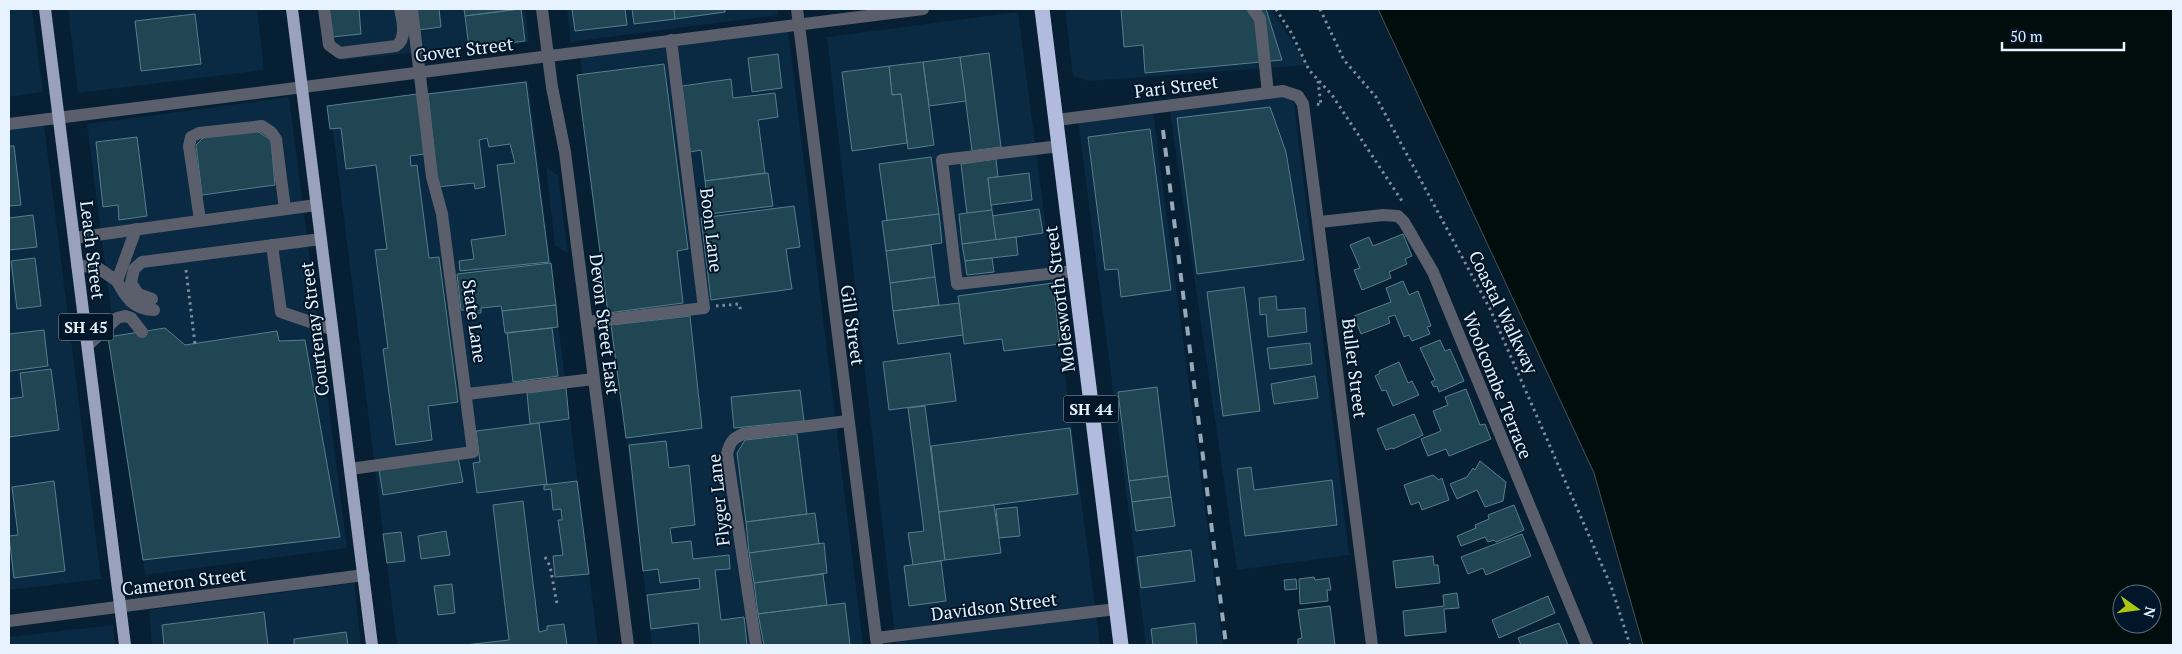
<svg xmlns="http://www.w3.org/2000/svg" width="2182" height="654" viewBox="0 0 2182 654" font-family="'PT Serif',serif">
	<style>
		.built { fill: #0a2942 }
		.water { fill: #000d0d; stroke: #455255; fill-rule: evenodd }
		.building { fill: #1f4652; stroke: #577e8c }
		.lines { fill: none; stroke-linecap: round; stroke-linejoin: round }
		.path { stroke: #7b8c9c; stroke-width: 3; stroke-dasharray: 2.5 4; stroke-linecap: butt }
		.minor { stroke: #5b5f6c; stroke-width: 12 }
		.major { stroke: #99a1bd; stroke-width: 12 }
		.highway { stroke: #b1bbdd; stroke-width: 15 }
		.rail { stroke: #98a8b6; stroke-width: 4; stroke-dasharray: 9 9; stroke-linecap: butt }
		.labels { text-anchor: middle; dominant-baseline: central; stroke-width: 4; stroke-linejoin: round; paint-order: stroke }
		.shield { fill: #011629; stroke: #a1b0bd; stroke-width: 1 }
		.shield-label { font-size: 16px; font-weight: bold; fill: #e6f2fd }
		.street-label { font-size: 18px; fill: #e6f2fd; stroke: #011629 }
	</style>
	<rect width="100%" height="100%" fill="#071f33"/>
	<g class="built">
		<polygon points="9,9 32,9 43,92 9,97"/>
		<polygon points="68,9 257,9 264,70 78,93"/>
		<polygon points="320,9 525,9 529,42 342,60 325,46"/>
		<polygon points="567,9 778,9 778,15 571,42"/>
		<polygon points="1065,9 1271,9 1308,65 1089,81 1073,76"/>
		<polygon points="1018,12 1100,645 896,645 827,37"/>
		<polygon points="788,31 863,645 652,645 580,57"/>
		<polygon points="528,80 598,645 397,645 330,106"/>
		<polygon points="1281,95 1294,102 1349,555 1237,570 1169,105"/>
		<polygon points="289,97 347,548 145,575 87,124"/>
		<polygon points="1153,110 1223,645 1146,645 1078,120"/>
		<polygon points="44,125 101,579 9,590 9,130"/>
		<polygon points="546,167 558,176 568,254 555,245"/>
		<polygon points="354,583 361,645 152,645 149,610"/>
		<polygon points="113,625 115,645 10,645 9,637"/>
	</g>
	<path class="water" d="M1378 9H2173V645H1643L1594 473ZM2122 594H2152V624H2122Z"/>
	<g class="building">
		<polygon points="329,9 359,9 361,34 332,37"/>
		<polygon points="415,9 439,9 441,27 418,30"/>
		<polygon points="464,9 521,9 465,16"/>
		<polygon points="521,9 525,41 469,48 465,16"/>
		<polygon points="572,9 625,9 627,25 575,31"/>
		<polygon points="632,9 674,9 675,19 634,24"/>
		<polygon points="674,9 725,9 725,12 675,19"/>
		<polygon points="1121,9 1266,9 1282,60 1145,73 1143,45 1124,47"/>
		<polygon points="195,14 201,64 141,71 135,21"/>
		<polygon points="989,53 1001,147 972,151 960,57"/>
		<polygon points="778,54 782,88 752,92 748,58"/>
		<polygon points="960,57 966,101 929,106 923,62"/>
		<polygon points="923,62 934,145 908,149 901,94 892,95 889,66"/>
		<polygon points="664,64 688,249 677,251 683,303 608,313 577,75"/>
		<polygon points="889,66 892,95 901,94 907,143 852,151 842,72"/>
		<polygon points="731,79 733,98 775,93 778,117 758,120 765,173 705,181 701,150 690,152 682,86"/>
		<polygon points="526,82 549,262 460,271 459,261 474,259 471,240 506,235 497,165 515,163 510,144 489,147 487,138 479,140 485,187 475,189 474,183 438,187 428,94"/>
		<polygon points="417,94 425,154 410,156 411,166 417,165 429,258 439,257 458,402 428,406 432,440 396,445 383,349 388,348 375,250 387,249 376,165 346,169 341,128 330,129 327,106"/>
		<polygon points="1270,107 1286,152 1304,260 1197,274 1177,118"/>
		<polygon points="1150,129 1171,290 1121,297 1118,269 1105,270 1088,137"/>
		<polygon points="257,131 271,140 275,185 202,195 196,145 204,137"/>
		<polygon points="137,137 147,216 119,220 118,205 103,207 96,142"/>
		<polygon points="9,146 14,146 21,205 9,206"/>
		<polygon points="931,157 939,214 887,221 879,164"/>
		<polygon points="996,159 998,177 988,178 992,210 967,214 961,164"/>
		<polygon points="768,173 773,206 709,214 705,181"/>
		<polygon points="1029,173 1032,200 991,205 988,178"/>
		<polygon points="794,206 800,247 786,249 792,289 711,300 701,218"/>
		<polygon points="1039,209 1043,233 996,240 992,216"/>
		<polygon points="992,210 996,240 962,244 959,214"/>
		<polygon points="939,214 942,243 886,251 882,221"/>
		<polygon points="33,215 37,247 9,250 9,218"/>
		<polygon points="1403,234 1412,256 1405,259 1407,264 1389,272 1391,278 1362,290 1354,270 1360,268 1350,245 1369,237 1373,246"/>
		<polygon points="1016,237 1018,255 965,261 962,244"/>
		<polygon points="931,245 935,277 890,283 886,251"/>
		<polygon points="35,258 41,306 17,309 11,261"/>
		<polygon points="992,258 994,272 967,275 965,261"/>
		<polygon points="551,263 556,305 502,311 501,306 481,308 481,313 470,314 469,310 461,310 457,274"/>
		<polygon points="935,277 939,305 893,311 890,283"/>
		<polygon points="1403,281 1409,295 1418,291 1431,326 1427,327 1430,334 1412,341 1409,335 1404,337 1395,315 1388,317 1390,323 1361,334 1354,316 1391,302 1386,288"/>
		<polygon points="1053,283 1060,344 1004,351 1002,339 964,344 958,296"/>
		<polygon points="1244,287 1260,411 1223,416 1207,292"/>
		<polygon points="1276,296 1277,310 1305,308 1307,332 1268,337 1266,314 1260,315 1259,298"/>
		<polygon points="959,303 963,335 898,344 893,311"/>
		<polygon points="556,305 558,327 505,333 502,311"/>
		<polygon points="690,316 702,428 626,438 611,325"/>
		<polygon points="165,328 185,345 277,331 279,341 305,340 340,537 143,560 108,337"/>
		<polygon points="552,328 558,376 513,382 507,333"/>
		<polygon points="44,330 48,366 11,371 9,373 9,334"/>
		<polygon points="1440,340 1445,351 1450,349 1464,381 1439,392 1437,386 1434,387 1431,382 1435,380 1420,348"/>
		<polygon points="1310,343 1312,364 1270,369 1267,348"/>
		<polygon points="950,353 956,401 889,410 883,362"/>
		<polygon points="1399,362 1408,383 1412,381 1419,395 1393,406 1386,390 1382,391 1375,376 1380,373 1379,371"/>
		<polygon points="51,369 59,430 9,437 9,399 23,397 20,373"/>
		<polygon points="1315,376 1318,398 1274,404 1271,384"/>
		<polygon points="1157,387 1168,476 1129,481 1118,392"/>
		<polygon points="566,388 569,419 530,424 527,393"/>
		<polygon points="1466,389 1480,425 1485,424 1491,439 1449,456 1446,449 1428,456 1421,439 1441,431 1433,411 1448,405 1445,397"/>
		<polygon points="800,390 804,421 734,428 731,397"/>
		<polygon points="925,406 945,560 913,565 908,533 924,531 908,408"/>
		<polygon points="1414,414 1423,435 1393,449 1392,448 1386,450 1377,429"/>
		<polygon points="539,423 547,484 477,493 473,463 480,462 476,431"/>
		<polygon points="1070,428 1078,494 939,512 931,446"/>
		<polygon points="797,434 807,514 746,522 737,453 745,440"/>
		<polygon points="666,441 669,468 689,465 695,525 670,528 672,543 691,541 693,559 729,555 730,569 715,570 721,620 744,617 747,645 700,645 698,623 651,629 647,595 700,589 699,578 660,583 658,569 643,571 629,445"/>
		<polygon points="458,457 463,482 383,495 379,470"/>
		<polygon points="1480,461 1506,482 1503,501 1485,507 1477,490 1457,499 1450,484 1467,477 1473,468 1475,470"/>
		<polygon points="1251,467 1254,490 1332,480 1337,525 1245,536 1237,469"/>
		<polygon points="1433,475 1439,480 1442,478 1449,500 1422,510 1419,502 1411,505 1404,485"/>
		<polygon points="1168,476 1171,497 1132,502 1129,481"/>
		<polygon points="54,481 65,571 14,578 9,536 18,535 12,487"/>
		<polygon points="577,481 589,574 555,577 553,556 563,555 558,520 562,520 561,509 553,510 551,489 544,490 544,485"/>
		<polygon points="1171,497 1175,526 1136,531 1132,502"/>
		<polygon points="523,501 539,632 547,630 547,626 564,624 567,645 465,645 509,640 493,505"/>
		<polygon points="994,505 1001,553 945,560 939,512"/>
		<polygon points="1514,505 1524,530 1496,542 1494,540 1488,542 1485,537 1461,546 1457,536 1476,528 1475,525 1489,519 1488,515"/>
		<polygon points="1017,507 1020,536 999,538 996,509"/>
		<polygon points="815,513 819,544 749,553 746,522"/>
		<polygon points="446,531 450,555 421,559 418,536"/>
		<polygon points="401,532 405,561 387,563 383,534"/>
		<polygon points="1522,534 1531,556 1486,575 1483,568 1468,574 1461,557"/>
		<polygon points="824,543 827,573 754,583 749,553"/>
		<polygon points="1191,550 1195,581 1141,588 1137,557"/>
		<polygon points="1433,556 1434,565 1438,565 1440,583 1396,588 1393,561"/>
		<polygon points="941,561 946,601 909,606 904,566"/>
		<polygon points="823,574 827,605 758,614 754,583"/>
		<polygon points="1314,577 1315,580 1329,578 1331,590 1327,590 1328,601 1300,604 1299,579"/>
		<polygon points="1296,579 1297,589 1285,590 1284,580"/>
		<polygon points="452,584 455,613 438,615 434,586"/>
		<polygon points="1457,593 1459,608 1444,609 1446,632 1405,636 1403,611 1444,606 1443,595"/>
		<polygon points="1548,596 1555,613 1499,638 1492,620"/>
		<polygon points="845,603 850,645 764,645 758,614"/>
		<polygon points="1330,606 1335,645 1295,645 1298,644 1298,639 1302,638 1298,610"/>
		<polygon points="264,612 268,645 164,645 162,625"/>
		<polygon points="1195,623 1197,645 1153,645 1151,629"/>
		<polygon points="1559,623 1568,645 1521,645 1518,638"/>
		<polygon points="346,632 348,645 294,645 294,639"/>
	</g>
	<g class="lines">
		<g class="path">
			<polyline points="1276,9 1292,34 1309,70 1332,95 1404,204"/>
			<polyline points="1320,9 1344,60 1376,97 1490,309 1611,586 1630,645"/>
			<polyline points="1317,104 1321,105 1318,81"/>
			<polyline points="186,270 195,344"/>
			<polyline points="716,306 739,304 741,311"/>
			<polyline points="545,557 550,566 557,604"/>
		</g>
		<g class="minor">
			<path d="M324 9 329 45 340 53 396 46C407 39 403 21 400 9"/>
			<polyline points="542,9 552,87 565,152 628,645"/>
			<polyline points="797,9 877,645"/>
			<polyline points="1253,9 1260,19 1268,93"/>
			<polyline points="1057,120 1283,91 1298,96 1303,104 1372,645"/>
			<polyline points="9,124 923,9"/>
			<polyline points="1060,146 942,160 957,284 1074,271"/>
			<polyline points="200,220 189,146 191,137 199,133 262,126 271,132 276,139 285,209"/>
			<polyline points="1320,222 1383,215 1398,216 1404,222 1433,272 1587,645"/>
			<path d="M136 229 117 281C126 298 133 309 154 310"/>
			<polyline points="74,238 316,205"/>
			<polyline points="272,245 281,312 331,329"/>
			<polyline points="77,265 98,268 117,281"/>
			<polyline points="152,299 138,294 131,283 134,269 142,262 321,239"/>
			<polyline points="587,322 704,308 671,40"/>
			<polyline points="88,345 117,318 125,316 131,318 142,332"/>
			<polyline points="467,394 594,379"/>
			<polyline points="350,469 473,452 442,214 432,177 412,9"/>
			<polyline points="9,621 364,575"/>
			<polyline points="876,638 1116,609"/>
			<path d="M756 645 727 454C730 442 732 439 743 434L848 421"/>
		</g>
		<g class="major">
			<polyline points="45,9 125,645"/>
			<polyline points="292,9 372,645"/>
		</g>
		<polyline class="highway" points="1042,9 1121,645"/>
		<polyline class="rail" points="1163,130 1226,645"/>
	</g>
	<g class="labels">
		<g class="shield">
			<rect x="58.5" y="313.5" width="55" height="27" rx="4"/>
			<rect x="1063.5" y="395.5" width="55" height="27" rx="4"/>
		</g>
		<g class="shield-label">
			<text x="86" y="327">SH 45</text>
			<text x="1091" y="409">SH 44</text>
		</g>
		<g class="street-label">
			<text transform="translate(464 49) rotate(-7)">Gover Street</text>
			<text transform="translate(1176 86) rotate(-7)">Pari Street</text>
			<text transform="translate(712 230) rotate(83)">Boon Lane</text>
			<text transform="translate(93 250) rotate(83)">Leach Street</text>
			<text transform="translate(1059 299) rotate(-97)">Molesworth Street</text>
			<text transform="translate(1504 312) rotate(64)">Coastal Walkway</text>
			<text transform="translate(475 321) rotate(82)">State Lane</text>
			<text transform="translate(605 324) rotate(83)">Devon Street East</text>
			<text transform="translate(853 325) rotate(82)">Gill Street</text>
			<text transform="translate(314 329) rotate(-97)">Courtenay Street</text>
			<text transform="translate(1355 368) rotate(83)">Buller Street</text>
			<text transform="translate(1498 385) rotate(68)">Woolcombe Terrace</text>
			<text transform="translate(718 500) rotate(-96)">Flyger Lane</text>
			<text transform="translate(184 581) rotate(-7)">Cameron Street</text>
			<text transform="translate(994 606) rotate(-7)">Davidson Street</text>
		</g>
	</g>
	<rect width="2182" height="654" fill="none" stroke="#e6f2fd" stroke-width="20"/>
	<g transform="translate(2137 609) rotate(104)"><circle r="24" fill="#011629" stroke="#5d6e7e"/>
	<path d="M0-4L9 19L0 12L-9 19Z" fill="#acc611"/>
	<text y="-8" font-size="14" font-weight="bold" text-anchor="middle" fill="#e6f2fd">N</text>
	</g>
	<path d="M2002 42v8h122v-8" fill="none" stroke="#e6f2fd" stroke-width="2.5"/>
	<text x="2010" y="42" font-size="15" fill="#e6f2fd" stroke="#011629" stroke-width="4" paint-order="stroke">50 m</text>
</svg>
